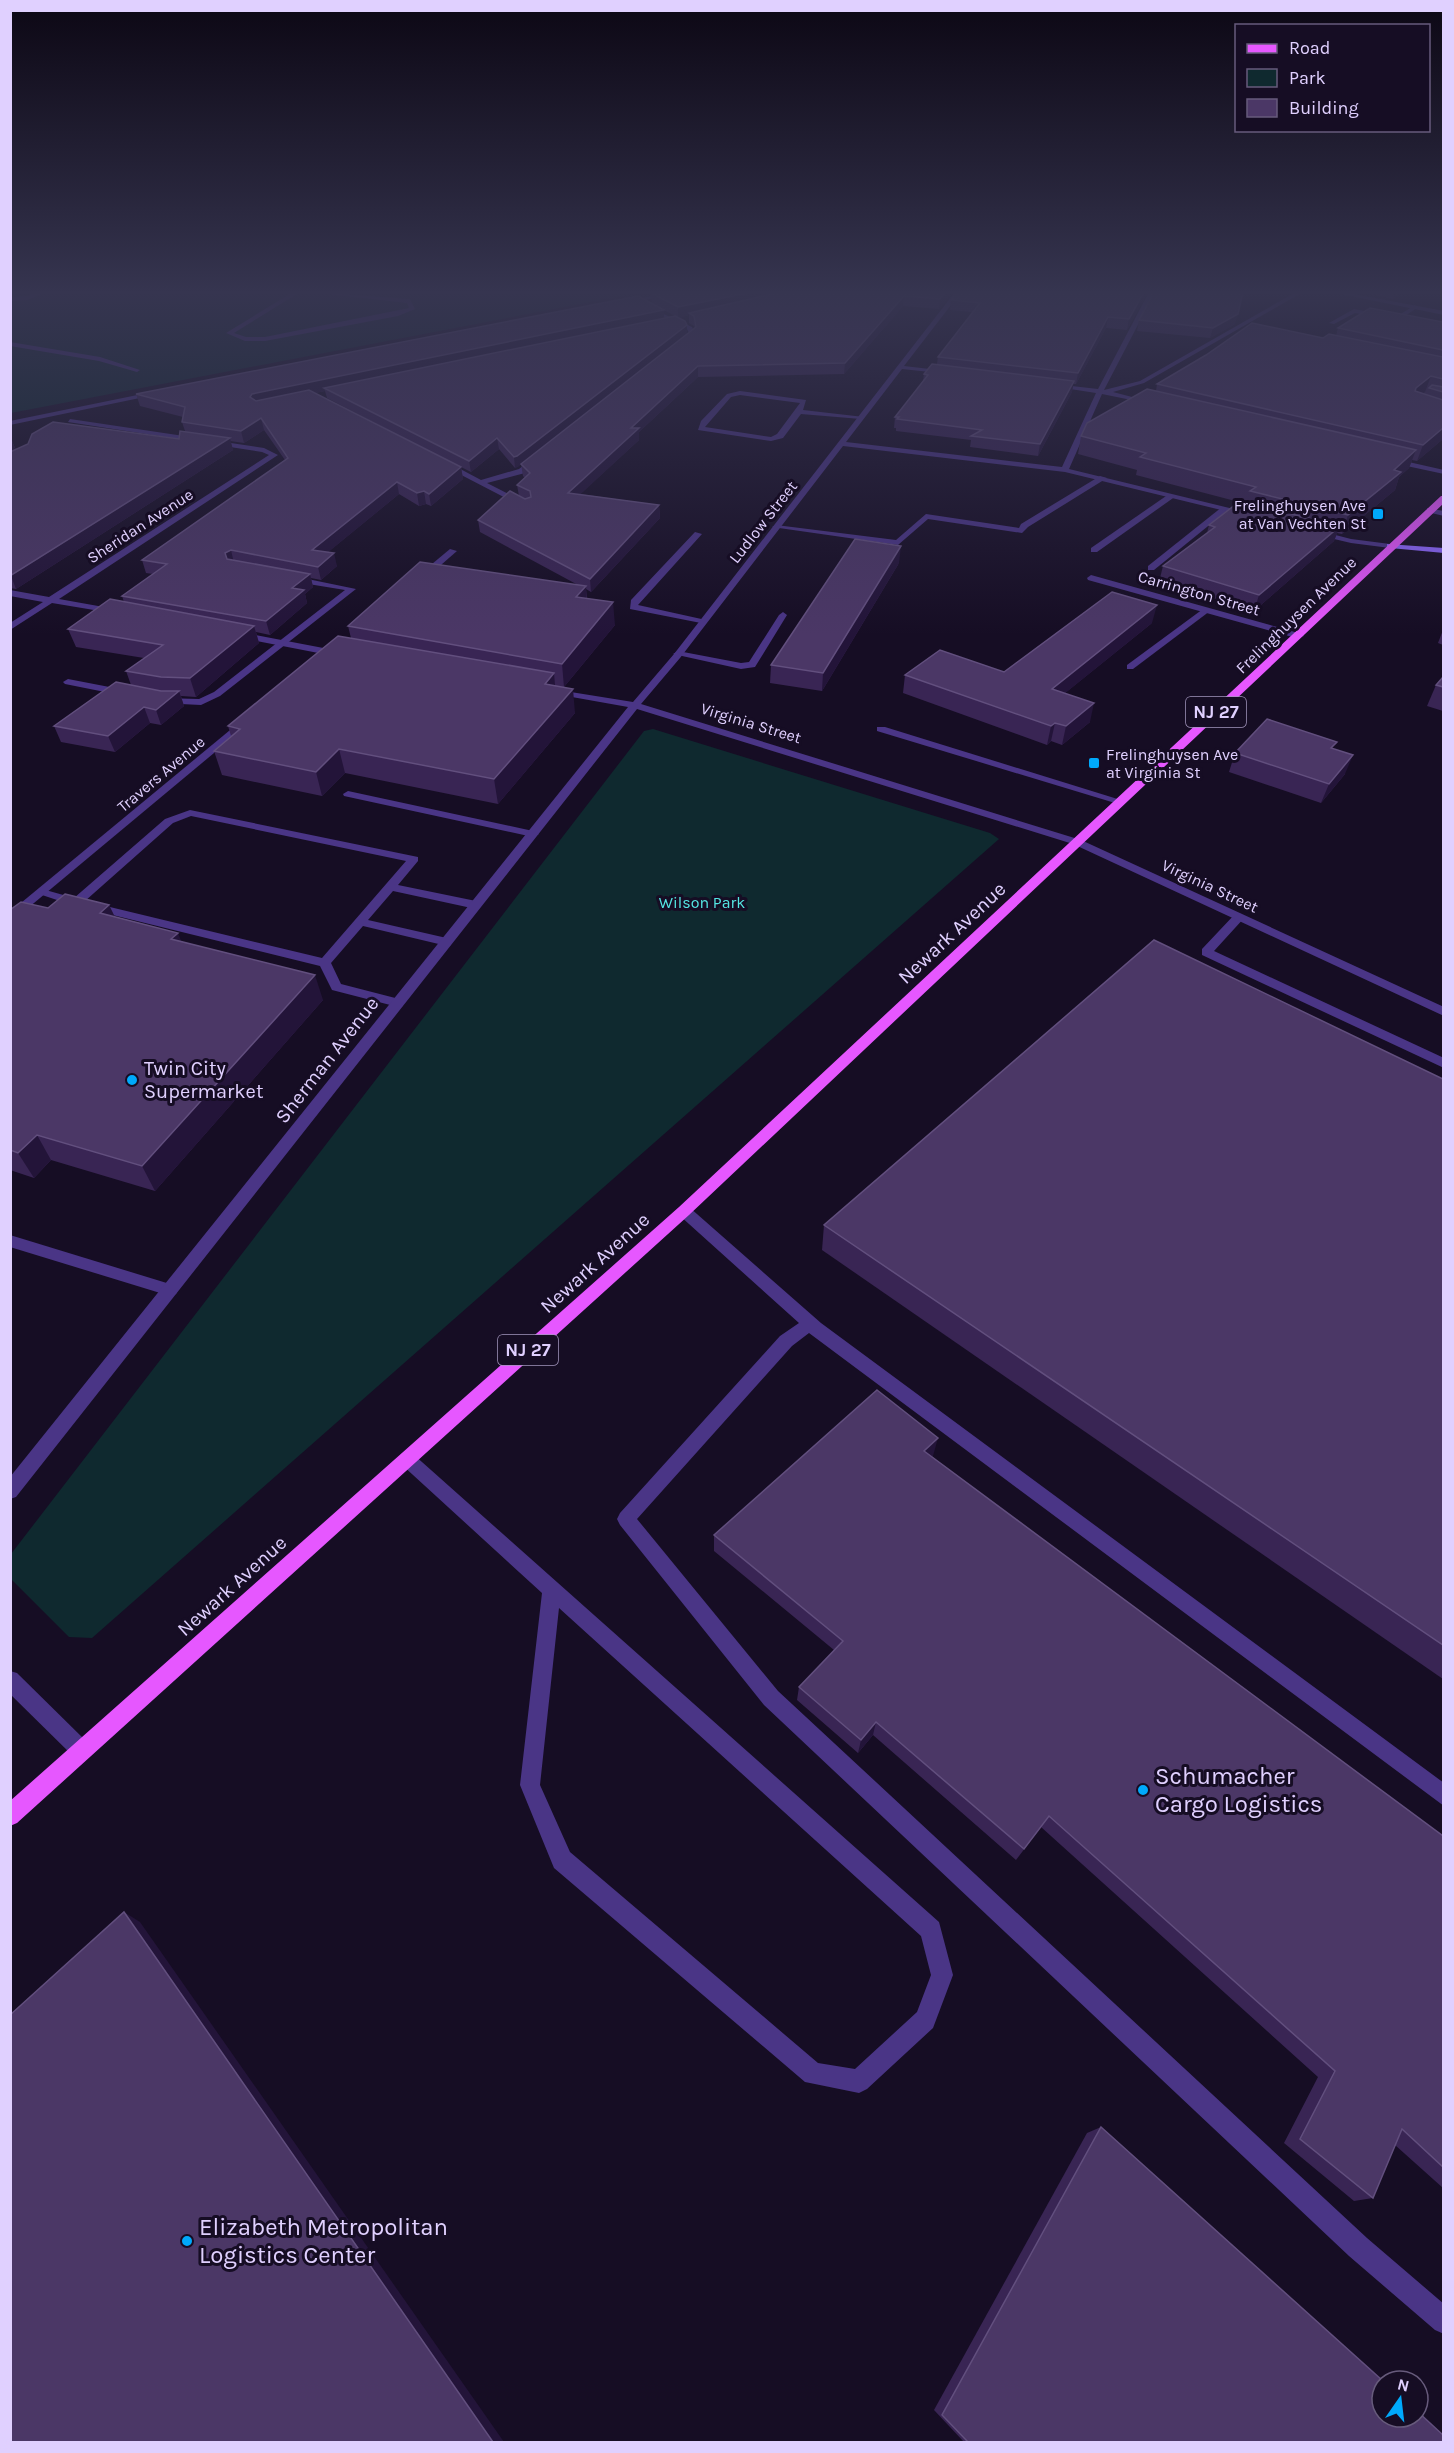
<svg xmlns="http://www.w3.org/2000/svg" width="1454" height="2453" viewBox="0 0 1454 2453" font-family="Karla,sans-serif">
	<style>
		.green { fill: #0f292f }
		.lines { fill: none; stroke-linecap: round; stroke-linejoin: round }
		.service { fill: #4a3586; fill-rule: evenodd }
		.minor { fill: #4a3586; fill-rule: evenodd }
		.secondary { fill: #8e67ff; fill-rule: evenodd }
		.primary { fill: #e657ff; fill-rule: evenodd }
		.wall { fill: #392554; fill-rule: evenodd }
		.shaded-wall { fill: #231439 }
		.building { fill: #4b3766; stroke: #624f7e; stroke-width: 1.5 }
		.poi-dot { fill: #00a9fb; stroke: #160d24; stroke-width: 2 }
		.labels { text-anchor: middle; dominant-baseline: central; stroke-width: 6; stroke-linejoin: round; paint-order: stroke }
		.far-poi-label { font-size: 16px; fill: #e0d0ff; stroke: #160d24; text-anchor: end }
		.far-street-label { font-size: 16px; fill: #e0d0ff; stroke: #160d24 }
		.far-park-label { font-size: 16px; fill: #54e7e4; stroke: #160d24 }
		.shield { fill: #160d24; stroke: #a396bd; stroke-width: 1.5 }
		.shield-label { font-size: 18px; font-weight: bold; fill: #e0d0ff }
		.street-label { font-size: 20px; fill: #e0d0ff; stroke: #160d24 }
		.poi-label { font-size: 20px; fill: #e0d0ff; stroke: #160d24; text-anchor: start }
		.near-poi-label { font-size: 24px; fill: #e0d0ff; stroke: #160d24; text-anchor: start }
	</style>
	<rect width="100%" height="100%" fill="#160d24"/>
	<g class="green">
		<polygon points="11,292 643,292 11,413"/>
		<polygon points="653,729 990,833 999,839 92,1638 69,1637 11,1579 11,1554 644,731"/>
	</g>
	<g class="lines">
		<g class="service">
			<polygon points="39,292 47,292 27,300 10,301 10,297 26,296"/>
			<polygon points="293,292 300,292 234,333 246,337 265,337 409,308 407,303 311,292 410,299 415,309 398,316 265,341 245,341 226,333"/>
			<polygon points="1415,305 1417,308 1397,321 1355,313 1334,324 1329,323 1354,309 1396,317"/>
			<polygon points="10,342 100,357 140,370 137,372 99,361 10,346"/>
			<path d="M740 391 806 400 803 410 864 417 861 419 801 414 783 438 771 441 698 430 701 421 727 394ZM740 395 800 403 777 434 771 437 705 427 731 397Z"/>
			<polygon points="1100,476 1107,478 1028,527 1022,533 928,519 898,545 772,527 776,525 896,540 926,514 1019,528 1021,524"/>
			<polygon points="1169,494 1176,496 1097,552 1091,552 1091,548"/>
			<polygon points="1222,507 1229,509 1154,570 1148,570 1148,566"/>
			<polygon points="1427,508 1444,511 1444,516 1427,512"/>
			<polygon points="695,532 702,534 638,605 706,620 706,624 630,609 631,600"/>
			<polygon points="450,549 457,551 426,578 420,578 420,574"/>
			<polygon points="293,576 356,589 220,696 201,705 160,703 160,699 163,698 199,699 214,692 345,590 290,581 290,577"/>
			<polygon points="1203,609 1210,611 1133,669 1127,669 1127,665"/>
			<polygon points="783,612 787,615 755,667 741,669 673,654 678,651 741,663 749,662 779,615"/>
			<polygon points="68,679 125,690 130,693 125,696 65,684 63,682"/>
			<polygon points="877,727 885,727 1124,801 1115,803 877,731"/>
			<polygon points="348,791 533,831 539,834 533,837 344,796 343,794"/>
			<path d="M190 810 418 857V861L398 885 476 901 482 905 476 909 393 891 368 920 451 939V945L447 946 363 926 331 963 341 984 403 1000V1006L398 1007 332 990 320 966 72 905 36 893 42 889 74 898 165 819ZM191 816 406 861 322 958 85 901 173 823Z"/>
			<polygon points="1239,913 1245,917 1214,951 1444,1058 1444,1068 1202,955 1202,949 1235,914"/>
			<polygon points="684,1205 689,1207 821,1323 1444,1783 1444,1806 809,1333 792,1346 637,1519 778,1691 1367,2238 1444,2304 1444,2334 1435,2330 1349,2256 764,1705 620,1525 617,1519 620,1513 780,1336 799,1323 679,1215 677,1211"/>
			<polygon points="10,1235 170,1284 176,1286 178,1290 176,1294 170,1296 10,1247"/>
			<path d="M407 1451 413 1454 939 1922 953 1975 933 2028 867 2089 859 2093 805 2082 554 1868 520 1785 542 1593 401 1464 398 1459 401 1454ZM559 1608 921 1936 931 1975 917 2012 855 2069 818 2063 570 1852 540 1785Z"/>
		</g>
		<g class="minor">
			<polygon points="671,292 683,292 626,304 623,302"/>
			<polygon points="955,292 961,292 904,366 947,371 949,374 902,369 846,442 1062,467 1096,393 1051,386 1054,384 1098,389 1149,292 1155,292 1104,390 1140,381 1296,292 1303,292 1144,383 1113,392 1151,402 1151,404 1102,394 1069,469 1250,513 1250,517 1065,472 843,446 680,658 641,704 1081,840 1444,1007 1444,1016 1073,844 637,709 16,1497 10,1499 10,1477 628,707 555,694 550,691 552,689 633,702 674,654"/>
			<polygon points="1331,292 1343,292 1444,311 1444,315"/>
			<polygon points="644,305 692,327 696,335 682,346 678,346 678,344 690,335 687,329 644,307"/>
			<polygon points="157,391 159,394 10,425 10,421"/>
			<polygon points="70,419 264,448 278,455 59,599 115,609 118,610 118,614 52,603 10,630 10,623 43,602 10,596 10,590 49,597 269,455 262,452 68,422"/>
			<polygon points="534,457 541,459 525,473 487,483 526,503 526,507 523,507 442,465 449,463 481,480 519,469"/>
			<polygon points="1391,458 1444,470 1444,474 1388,462"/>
			<polygon points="1316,530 1351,539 1390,544 1394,546 1390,548 1351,543 1313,534 1313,530"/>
			<polygon points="1091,575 1302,634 1304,636 1296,638 1088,580 1087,578"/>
			<polygon points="239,632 339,651 344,654 339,657 236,637 234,635"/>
			<polygon points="241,721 250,723 10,923 10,912"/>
			<polygon points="10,1671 17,1673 88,1743 91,1750 88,1757 81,1760 74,1757 10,1694"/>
		</g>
		<polygon class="secondary" points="1387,544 1444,548 1444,553 1390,548 1387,548"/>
		<polygon class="primary" points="1441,496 1444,496 1444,503 689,1215 17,1823 10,1826 10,1801 679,1207"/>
	</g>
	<g class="wall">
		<path d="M952 292 939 309 903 306 844 374 698 377 639 432V440L580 494 659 505 660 518 591 592 586 589 587 598 615 625 564 687 575 713 498 804 345 773 322 796 222 775 214 751 231 736 228 726 351 638 348 626 578 585 480 532 478 520 519 496 517 485 525 478 523 476 521 464 515 468 499 449 471 472 461 467 463 479 431 506 426 504 419 506 399 494 328 552 337 566 321 580 311 578 313 587 305 594 307 603 270 635 256 632 259 643 196 697 181 696 184 706 161 725 150 723 115 752 61 742 54 726 131 685 126 671 144 658 76 647 68 629 124 602 122 596 153 574 146 573 142 560 285 460 264 430 244 443 230 441 233 450 16 589 10 588V441H12L16 450 179 439 185 431 182 422 183 417 140 406 136 394 652 303 651 293ZM664 310 675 316 664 318ZM689 315V323L694 326 695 329 687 334V325L679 318ZM325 391 327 398 400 436 315 393Z"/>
		<polygon points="957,292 1148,292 1127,330 1106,328 1076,384 1073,384 1072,392 1038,456 970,447 971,440 896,431 896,428 894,428 895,417 923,381 924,374 937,364 938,357 972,312 950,310 951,300"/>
		<polygon points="1362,292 1403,292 1393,299"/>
		<polygon points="1139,320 1235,324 1210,338 1137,331"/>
		<polygon points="1443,322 1443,439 1417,461 1412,460 1409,468 1399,477 1395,490 1342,534 1337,533 1334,541 1254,611 1159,582 1163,566 1207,533 1209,525 1239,502 1136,475 1137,470 1078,454 1081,436 1156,391 1157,384 1323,338 1336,336 1338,328"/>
		<polygon points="899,563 822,691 770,683 771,665"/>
		<polygon points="1152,623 1065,693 1090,722 1062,745 1051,741 1047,745 903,693 905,675 1004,672"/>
		<polygon points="1443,630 1443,645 1438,643"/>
		<polygon points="1443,677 1443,711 1427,706 1436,685"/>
		<polygon points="1334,749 1345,774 1321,803 1229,772 1235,753"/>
		<polygon points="109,905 115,917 181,941 323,1000 155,1191 51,1160 34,1178 10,1170 10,910"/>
		<polygon points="1443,1079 1443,1679 822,1250 824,1225"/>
		<polygon points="933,1456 932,1457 1443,1836 1443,2188 1395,2145 1373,2198 1354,2201 1284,2143 1318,2077 1041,1827 1016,1860 873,1735 858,1753 797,1700 799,1687 834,1650 714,1551 714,1535"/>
		<polygon points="1101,2127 1443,2442 964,2442 934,2410 1087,2133"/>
	</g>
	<g class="shaded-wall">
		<polygon points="753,292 801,292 689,313 689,315 678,318 678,307"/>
		<polygon points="945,292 952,292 939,309 940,299"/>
		<polygon points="1144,292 1148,292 1127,330 1129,319"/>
		<polygon points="1395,292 1403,292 1393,299"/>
		<polygon points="904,296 903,306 844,374 845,363"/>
		<polygon points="664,310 664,320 324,388 325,391 254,406 250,397 252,394"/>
		<polygon points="1238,314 1235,324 1210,338 1213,328"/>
		<polygon points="1108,317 1106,328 1076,384 1078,373"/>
		<polygon points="687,325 687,334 518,467 515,468 514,457"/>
		<polygon points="698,366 698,377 639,432 639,440 569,505 568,493 631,428"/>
		<polygon points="1431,376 1425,392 1411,403 1416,388"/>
		<polygon points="1074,381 1072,392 1038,456 1040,444"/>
		<polygon points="261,418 264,430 244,443 241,431"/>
		<polygon points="1443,428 1443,439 1417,461 1423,445"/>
		<polygon points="230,438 233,450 16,589 11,576"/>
		<polygon points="497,438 499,449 471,472 469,461"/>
		<polygon points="12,441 17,453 10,457 10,442"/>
		<polygon points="1416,450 1409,468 1399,477 1395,490 1342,534 1348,515 1394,470"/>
		<polygon points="461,467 463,479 431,506 429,494"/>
		<polygon points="397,482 399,494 315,563 312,550"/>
		<polygon points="424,491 426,504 419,506 417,493"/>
		<polygon points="659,505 660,518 591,592 590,579"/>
		<polygon points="1340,526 1334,541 1254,611 1259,595"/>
		<polygon points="901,546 899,563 822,691 823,673"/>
		<polygon points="231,550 234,563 229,566 225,553"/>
		<polygon points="334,553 337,566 321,580 318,567"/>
		<polygon points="310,574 313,587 305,594 307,603 270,635 266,621 292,588"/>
		<polygon points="586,586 587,609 576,597"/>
		<polygon points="613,602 615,625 564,687 562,664"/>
		<polygon points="1157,605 1152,623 1048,707 1052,689"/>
		<polygon points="254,626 259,643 196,697 190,678"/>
		<polygon points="554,673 556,697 545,684"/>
		<polygon points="573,689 575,713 498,804 494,779"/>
		<polygon points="179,691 184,706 161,725 156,710"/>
		<polygon points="1094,703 1090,722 1062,745 1066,726"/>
		<polygon points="144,707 150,723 115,752 108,736"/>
		<polygon points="1055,723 1051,741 1047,745 1051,726"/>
		<polygon points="339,749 345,773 322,796 316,772"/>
		<polygon points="1353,755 1345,774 1321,803 1329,784"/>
		<polygon points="109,905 121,930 100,913"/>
		<polygon points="178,933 188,958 171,939"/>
		<polygon points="315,975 323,1000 155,1191 142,1166"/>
		<polygon points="37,1135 51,1160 34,1178 18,1153"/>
		<polygon points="938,1438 933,1456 920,1468 924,1451"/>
		<polygon points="876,1722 873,1735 858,1753 861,1740"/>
		<polygon points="124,1912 140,1922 504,2442 493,2442"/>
	</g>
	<g class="building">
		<polygon points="659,292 753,292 678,307 651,293"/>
		<polygon points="781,292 945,292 940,299 904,296 845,363 698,366 631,428 639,428 568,493 659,505 590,579 478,520 510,491 525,499 531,497 530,491 517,485 530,473 521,464 696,327 694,316 689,313"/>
		<polygon points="957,292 1144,292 1129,319 1108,317 1078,373 938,357 980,303 951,300"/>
		<polygon points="1154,292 1243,292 1238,314 1213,328 1139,320"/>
		<polygon points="638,296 664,310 252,394 250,397 256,401 309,390 461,467 429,494 424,491 417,493 397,482 312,550 334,553 318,567 231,550 225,553 227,559 310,574 292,588 304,590 266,621 122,596 167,564 142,560 288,458 261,418 241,431 182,422 185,407 136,394"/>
		<polygon points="1370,308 1443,322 1443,350 1338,328"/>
		<polygon points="675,316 685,321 687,325 517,456 514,457 497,438 469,461 324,388"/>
		<polygon points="1252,323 1323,338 1329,334 1443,357 1443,379 1431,376 1416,388 1415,391 1443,400 1443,428 1423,445 1157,384 1206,355"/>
		<polygon points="932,364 1074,381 1040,444 971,436 982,430 897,419 899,417 895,417 928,375 924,374"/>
		<polygon points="1432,385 1443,387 1443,392 1429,388"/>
		<polygon points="1147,389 1416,450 1394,470 1401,472 1348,515 1250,491 1256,487 1140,457 1146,453 1081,436 1087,423"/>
		<polygon points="53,422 179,439 180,431 230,438 10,576 10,452 28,444 32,434"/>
		<polygon points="1240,501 1340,526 1259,595 1163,566 1215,527 1209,525"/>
		<polygon points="855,539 901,546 823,673 771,665"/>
		<polygon points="420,562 586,586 576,597 613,602 562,664 348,626"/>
		<polygon points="1112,592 1157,605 1052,689 1094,703 1066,726 1055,723 1051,726 905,675 940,650 1004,672"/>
		<polygon points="110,599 254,626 190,678 161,677 126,671 163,645 68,629"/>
		<polygon points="338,636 554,673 545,684 573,689 494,779 339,749 316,772 214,751 240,729 228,726"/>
		<polygon points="1443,677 1443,687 1436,685"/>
		<polygon points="116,682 161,691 179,691 156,710 144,707 108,736 54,726"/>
		<polygon points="1267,719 1337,742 1331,748 1353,755 1329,784 1235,753"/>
		<polygon points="65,894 109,905 100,913 178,933 171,939 315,975 142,1166 37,1135 18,1153 10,1150 10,910 21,902 48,908"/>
		<polygon points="1154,940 1443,1079 1443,1645 824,1225"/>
		<polygon points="877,1390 938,1438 924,1451 1443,1836 1443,2167 1402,2129 1373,2198 1300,2139 1335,2071 1049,1816 1024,1849 876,1722 861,1740 799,1687 843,1641 714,1535"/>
		<polygon points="124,1912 493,2442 10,2442 10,2015"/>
		<polygon points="1101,2127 1383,2381 1382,2381 1382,2417 1418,2417 1418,2412 1443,2435 1443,2442 968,2442 942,2415"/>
	</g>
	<linearGradient id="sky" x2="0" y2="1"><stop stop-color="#0c0714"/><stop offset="0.46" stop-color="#363550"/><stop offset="1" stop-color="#363550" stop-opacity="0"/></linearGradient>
	<rect width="1454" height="635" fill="url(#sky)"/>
	<g class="poi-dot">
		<rect x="1372" y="508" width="12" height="12" rx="3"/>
		<rect x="1088" y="757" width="12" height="12" rx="3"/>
		<circle cx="132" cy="1080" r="6"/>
		<circle cx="1143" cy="1790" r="6"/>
		<circle cx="187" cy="2241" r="6"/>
	</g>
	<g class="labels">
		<g class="far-poi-label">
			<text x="1366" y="505">Frelinghuysen Ave<tspan x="1366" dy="18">at Van Vechten St</tspan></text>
			<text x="1106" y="754" text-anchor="start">Frelinghuysen Ave<tspan x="1106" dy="18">at Virginia St</tspan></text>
		</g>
		<g class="far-street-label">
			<text transform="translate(763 522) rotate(-52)">Ludlow Street</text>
			<text transform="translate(140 526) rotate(-33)">Sheridan Avenue</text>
			<text transform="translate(1199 593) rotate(16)">Carrington Street</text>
			<text transform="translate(1296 615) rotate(-44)">Frelinghuysen Avenue</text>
			<text transform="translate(751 723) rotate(17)">Virginia Street</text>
			<text transform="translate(161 774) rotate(-40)">Travers Avenue</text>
			<text transform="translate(1210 886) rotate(25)">Virginia Street</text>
		</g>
		<g class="far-park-label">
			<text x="702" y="902">Wilson Park</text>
		</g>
		<g class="shield">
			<rect x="1186" y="697" width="60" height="30" rx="4.5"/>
			<rect x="498" y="1335" width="60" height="30" rx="4.5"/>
		</g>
		<g class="shield-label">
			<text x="1216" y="712">NJ 27</text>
			<text x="528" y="1350">NJ 27</text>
		</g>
		<g class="street-label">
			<text transform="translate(952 933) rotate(-43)">Newark Avenue</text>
			<text transform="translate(327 1060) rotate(-52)">Sherman Avenue</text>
			<text transform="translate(595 1263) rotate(-42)">Newark Avenue</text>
			<text transform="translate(232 1586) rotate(-42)">Newark Avenue</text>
		</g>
		<g class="poi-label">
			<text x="144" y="1068">Twin City<tspan x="144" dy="23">Supermarket</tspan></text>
		</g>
		<g class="near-poi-label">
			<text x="1155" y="1776">Schumacher<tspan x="1155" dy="28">Cargo Logistics</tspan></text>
			<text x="199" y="2227">Elizabeth Metropolitan<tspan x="199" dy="28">Logistics Center</tspan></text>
		</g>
	</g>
	<rect width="1454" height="2453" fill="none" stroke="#e0d0ff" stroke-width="24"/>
	<rect x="1235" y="24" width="195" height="108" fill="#160d24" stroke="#675b7c" stroke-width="1.5"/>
	<rect x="1247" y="44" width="30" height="9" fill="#e657ff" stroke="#675b7c" stroke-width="1.5"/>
	<text x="1289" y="54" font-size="18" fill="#e0d0ff">Road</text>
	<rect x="1247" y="69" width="30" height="18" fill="#0f292f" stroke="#675b7c" stroke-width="1.5"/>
	<text x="1289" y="84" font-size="18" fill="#e0d0ff">Park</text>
	<rect x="1247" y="99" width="30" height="18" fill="#4b3766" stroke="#675b7c" stroke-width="1.5"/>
	<text x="1289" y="114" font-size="18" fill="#e0d0ff">Building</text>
	<g transform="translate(1400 2399) rotate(14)"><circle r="28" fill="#160d24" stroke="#675b7c" stroke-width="1.5"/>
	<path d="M0-4.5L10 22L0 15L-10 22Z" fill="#00a9fb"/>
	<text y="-9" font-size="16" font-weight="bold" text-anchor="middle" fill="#e0d0ff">N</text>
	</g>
</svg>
